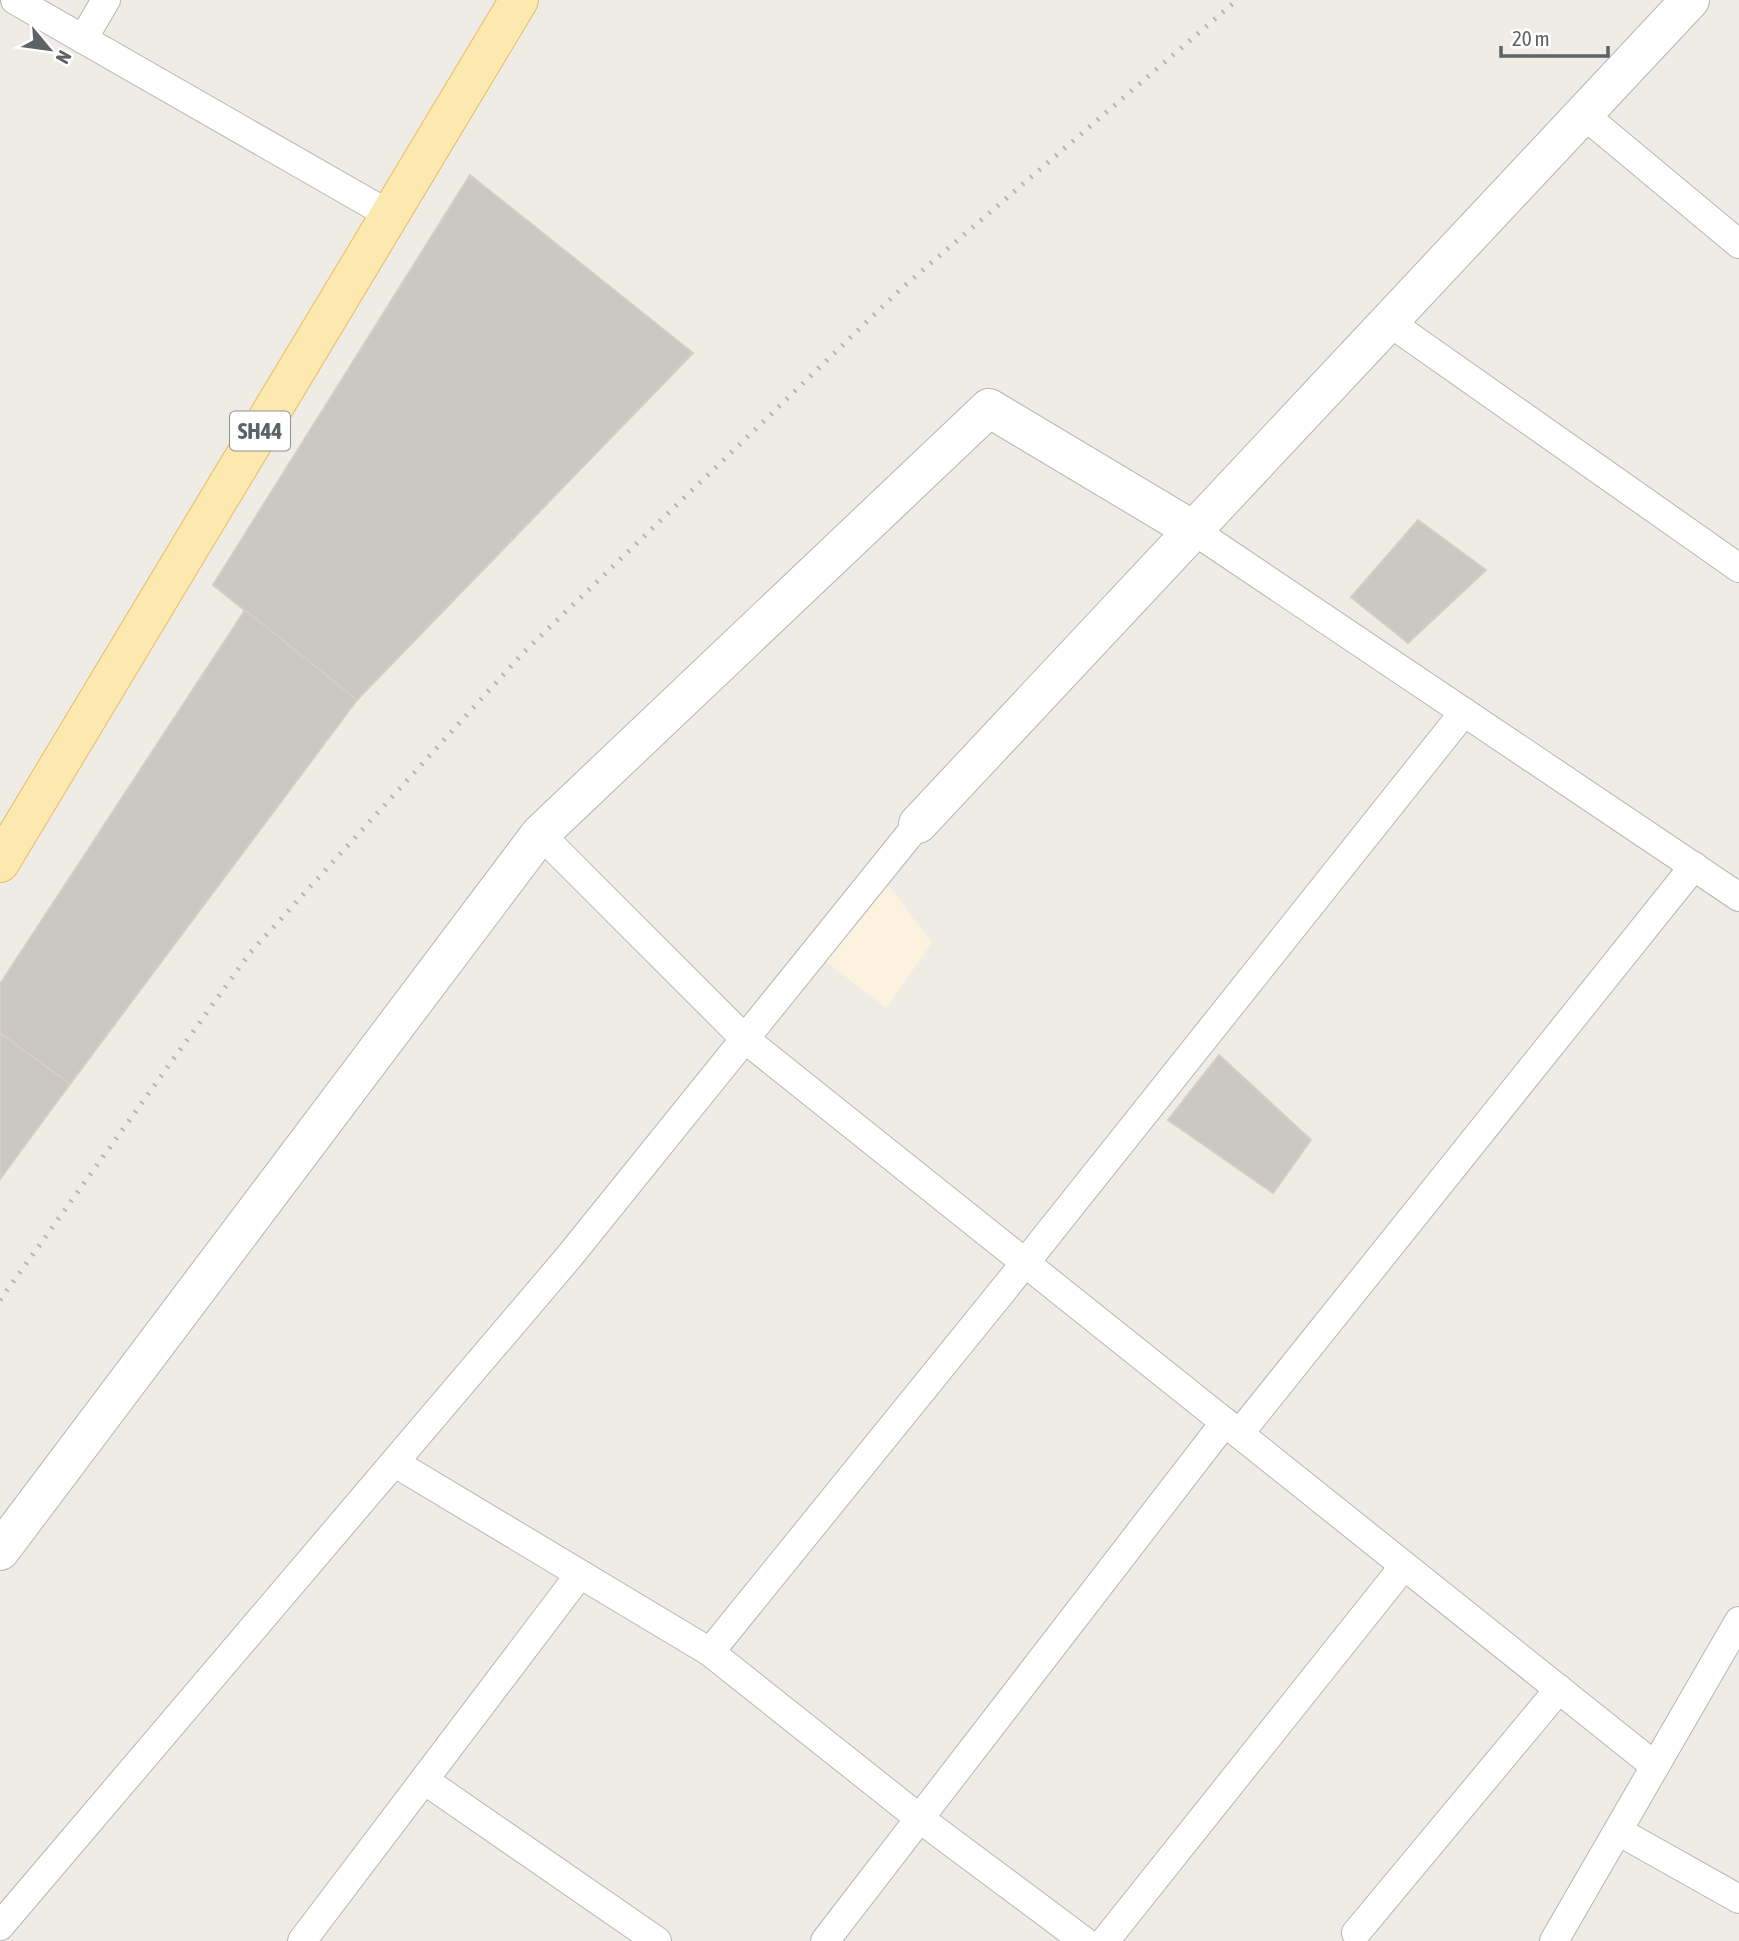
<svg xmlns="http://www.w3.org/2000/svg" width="1739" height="1941" viewBox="0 0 1739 1941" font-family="'Asap Condensed',sans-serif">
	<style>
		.commercial { fill: #fcf3de }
		.building { fill: #cbc7c3; stroke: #d4cec5; stroke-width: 2 }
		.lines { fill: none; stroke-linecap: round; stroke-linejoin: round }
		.street-casing { stroke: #b3b7ba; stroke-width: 30 }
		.secondary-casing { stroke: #b2b6ba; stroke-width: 40 }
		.primary-casing { stroke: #ebba63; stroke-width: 40 }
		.street { stroke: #fff; stroke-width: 28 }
		.secondary { stroke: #fff; stroke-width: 38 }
		.primary { stroke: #fbe9af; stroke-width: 38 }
		.rail { stroke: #b4b5b6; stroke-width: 5; stroke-dasharray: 2 9; stroke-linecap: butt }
		.labels { text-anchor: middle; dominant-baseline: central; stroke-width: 6; stroke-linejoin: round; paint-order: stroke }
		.shield { fill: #fff; stroke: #8e9194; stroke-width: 2 }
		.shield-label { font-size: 23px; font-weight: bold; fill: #5e6266 }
	</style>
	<rect width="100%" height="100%" fill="#efece6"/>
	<polygon class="commercial" points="879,873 932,943 886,1008 815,953"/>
	<g class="building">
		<polygon points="470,175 693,353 357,700 213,585"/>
		<polygon points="1418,520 1486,570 1408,643 1351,597"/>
		<polygon points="245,610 357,700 70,1084 0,1033 0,984"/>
		<polygon points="0,1033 70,1084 0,1179"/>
		<polygon points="1219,1055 1311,1140 1273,1193 1168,1120"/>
	</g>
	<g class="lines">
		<g class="street-casing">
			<g id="street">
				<polyline points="15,0 390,215"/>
				<polyline points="83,39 106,0"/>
				<polyline points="1583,114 1739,244"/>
				<polyline points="1389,322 1739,568"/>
				<polyline points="1193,530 1739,897"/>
				<polyline points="540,834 745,1039 1655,1766"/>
				<polyline points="1239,1434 1694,866"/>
				<polyline points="395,1463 710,1652"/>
				<polyline points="424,1780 657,1941"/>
				<polyline points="1618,1831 1739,1899"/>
				<polyline points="0,1926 568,1258 918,824"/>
				<polyline points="1356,1933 1559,1689"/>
				<polyline points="302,1941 580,1574"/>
				<polyline points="825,1941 1225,1422"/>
				<polyline points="1084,1941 919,1818 710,1652 1025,1263 1464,712"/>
				<polyline points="1105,1941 1404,1566"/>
				<polyline points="1554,1941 1739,1621"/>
			</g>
		</g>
		<g class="secondary-casing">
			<g id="secondary">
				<polyline points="918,824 1690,0"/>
				<polyline points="0,1551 540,834 989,408 1193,530"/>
			</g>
		</g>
		<g class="primary-casing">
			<polyline id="primary" points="0,863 519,0"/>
		</g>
		<use href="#street" class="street"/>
		<use href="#secondary" class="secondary"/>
		<use href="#primary" class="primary"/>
		<polyline class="rail" points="0,1300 249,954 524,652 902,288 1237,0"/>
	</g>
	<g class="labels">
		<rect class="shield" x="230" y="411.5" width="60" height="39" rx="5"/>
		<g class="shield-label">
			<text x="260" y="431">SH44</text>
		</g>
	</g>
	<g transform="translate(49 49) rotate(119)" stroke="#ffffff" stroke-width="5" paint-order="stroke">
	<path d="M0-5L12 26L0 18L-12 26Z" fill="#5e6266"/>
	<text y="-10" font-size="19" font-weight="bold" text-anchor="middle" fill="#5e6266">N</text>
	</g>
	<path d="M1501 46v10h107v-10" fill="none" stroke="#5e6266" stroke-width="3.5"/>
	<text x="1512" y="46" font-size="21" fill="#5e6266" stroke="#ffffff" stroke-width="5" paint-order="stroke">20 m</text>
</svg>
